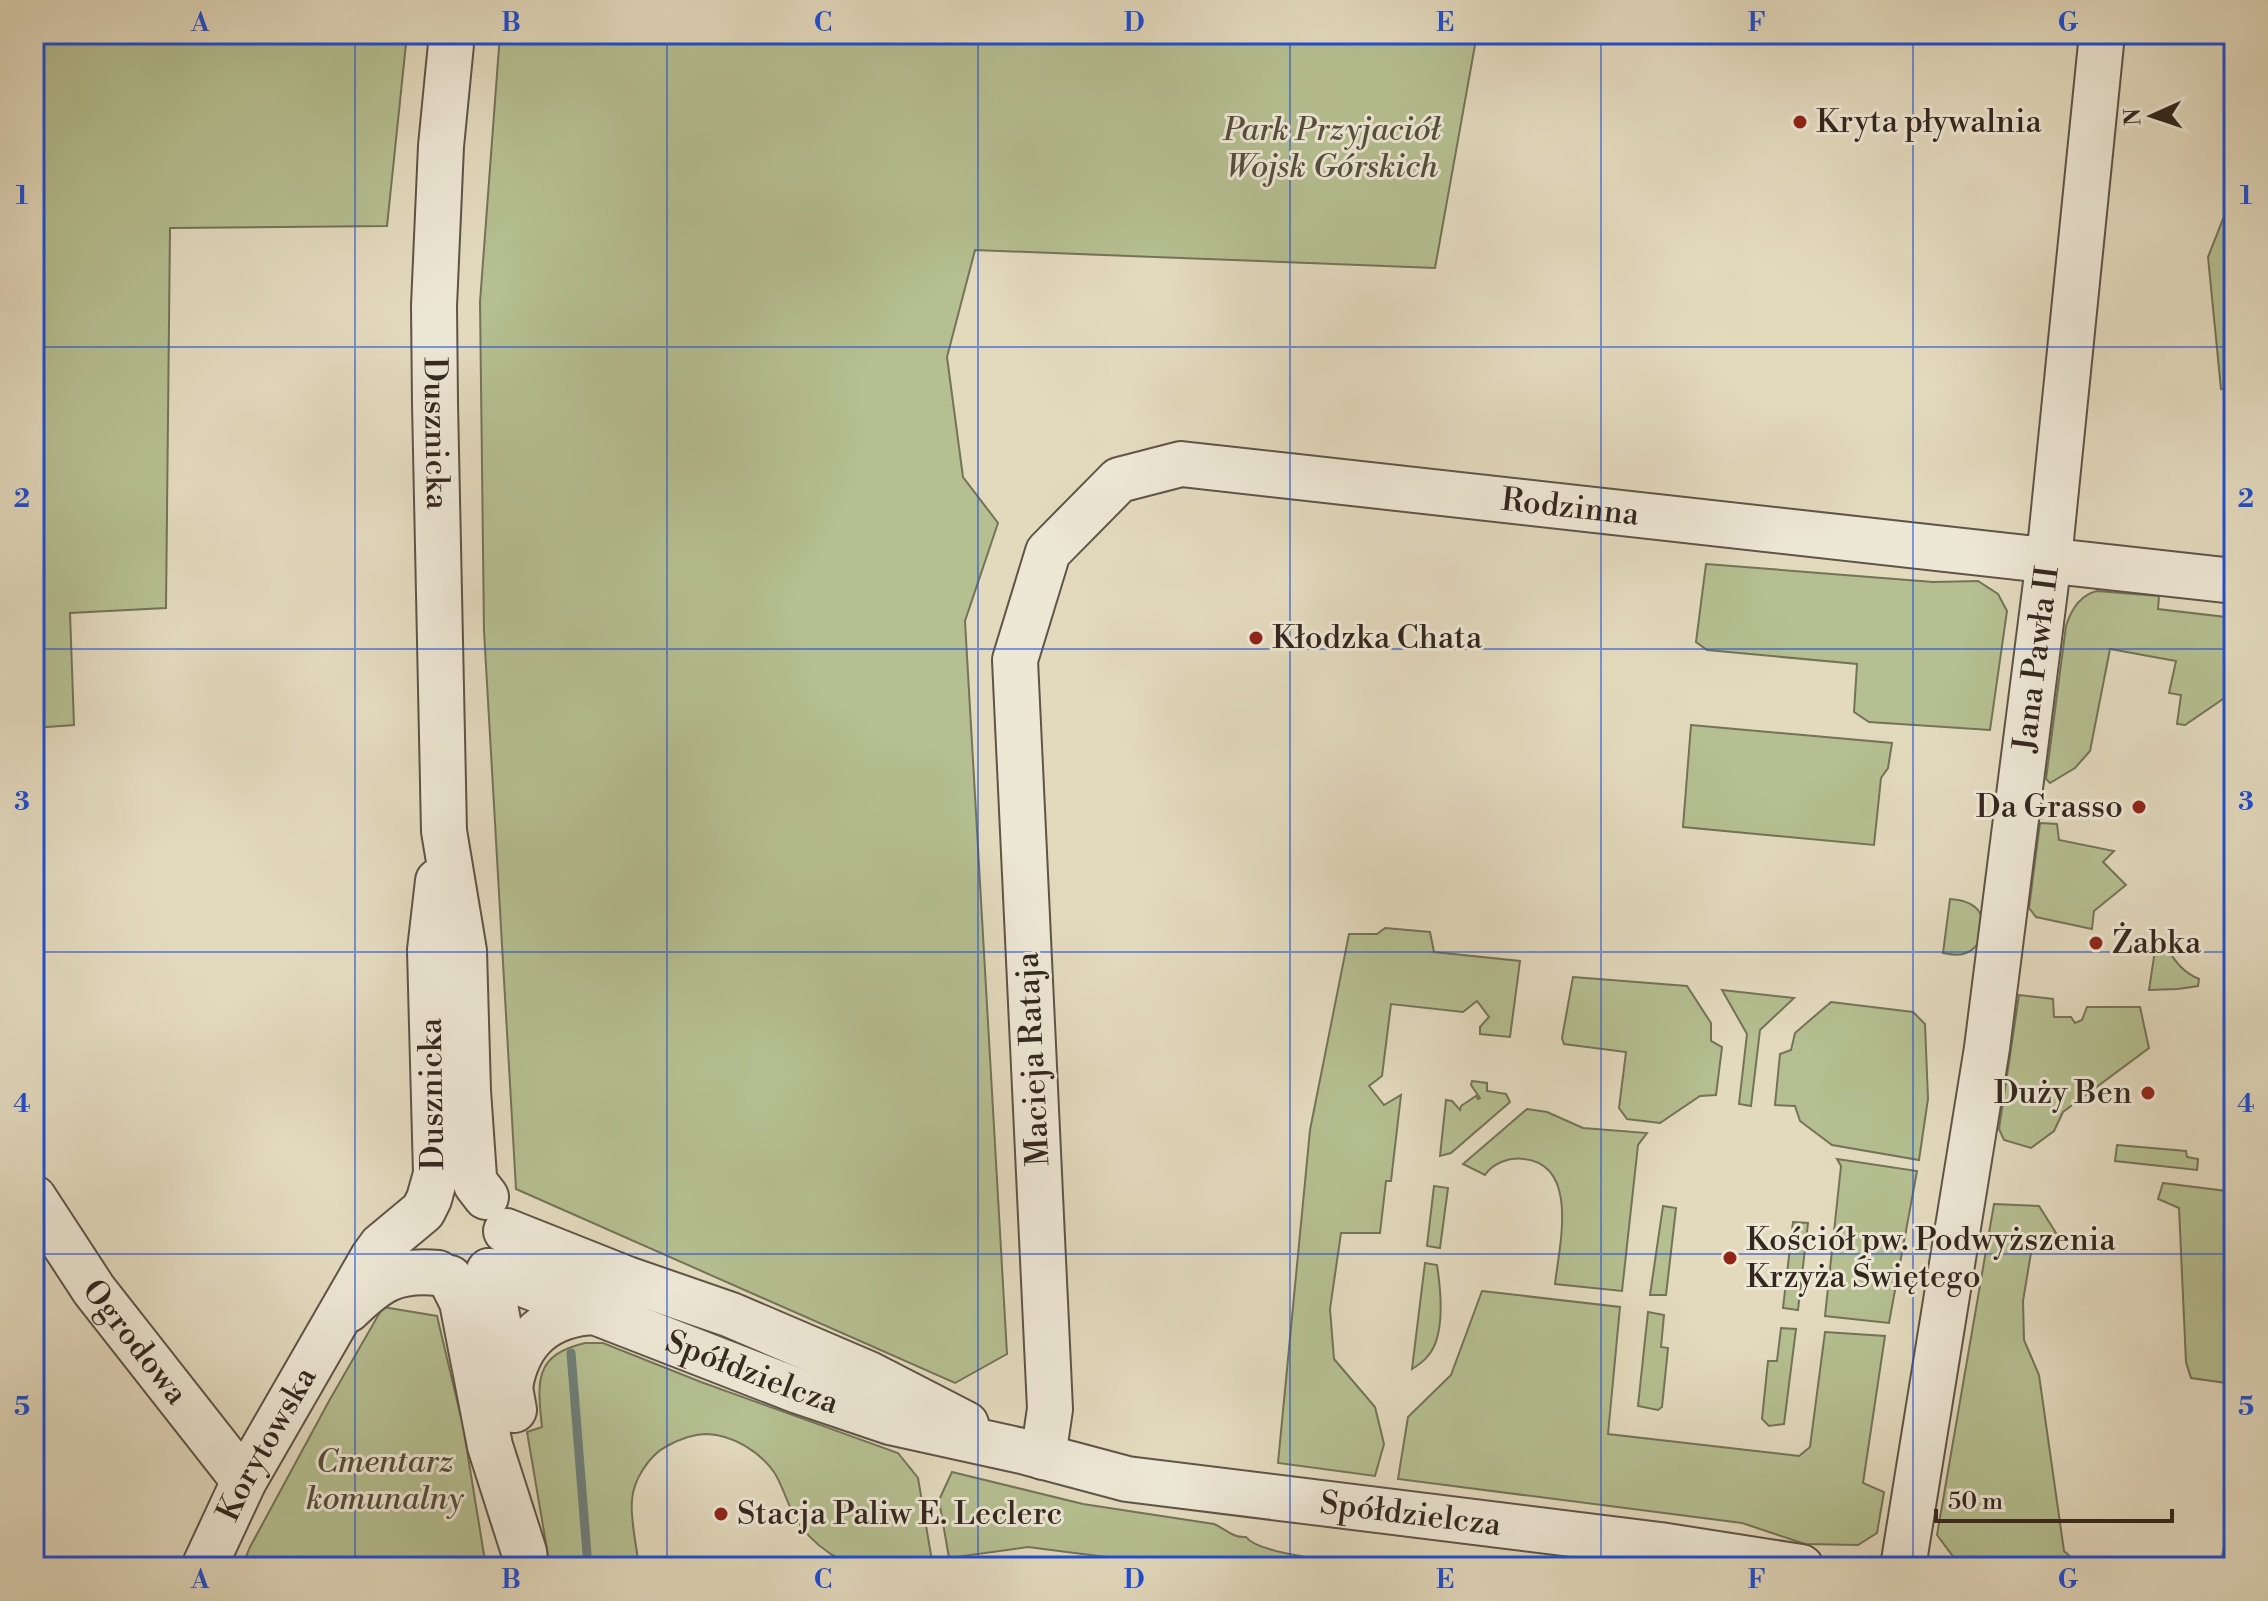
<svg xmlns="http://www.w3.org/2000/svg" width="2268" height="1601" viewBox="0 0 2268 1601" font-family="'Libre Bodoni',serif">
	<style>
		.green { fill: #b5bf91; stroke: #747358; stroke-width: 2 }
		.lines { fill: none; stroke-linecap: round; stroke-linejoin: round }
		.stream { stroke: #6e7f7a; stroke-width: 9 }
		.minor-casing { stroke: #5f5447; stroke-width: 48 }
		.minor { stroke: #ede7d5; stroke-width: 44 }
		.grid { fill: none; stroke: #1d4ed8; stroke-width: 2; stroke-opacity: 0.55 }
		.poi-dot { fill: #8f2418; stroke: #ede7d5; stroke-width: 3 }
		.labels { text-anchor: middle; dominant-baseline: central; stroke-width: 6; stroke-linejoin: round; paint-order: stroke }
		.poi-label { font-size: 32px; fill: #33271f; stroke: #ede7d5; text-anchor: start }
		.park-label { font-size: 32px; font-style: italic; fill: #544d3c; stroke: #ede7d5 }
		.street-label { font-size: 32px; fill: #33271f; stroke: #ede7d5 }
		.neatline { fill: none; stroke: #1d4ed8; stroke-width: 3 }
		.grid-label { font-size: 26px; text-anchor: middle; font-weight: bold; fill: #1d4ed8 }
	</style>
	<rect width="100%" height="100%" fill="#e3dabe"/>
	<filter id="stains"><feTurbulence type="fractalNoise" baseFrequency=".0025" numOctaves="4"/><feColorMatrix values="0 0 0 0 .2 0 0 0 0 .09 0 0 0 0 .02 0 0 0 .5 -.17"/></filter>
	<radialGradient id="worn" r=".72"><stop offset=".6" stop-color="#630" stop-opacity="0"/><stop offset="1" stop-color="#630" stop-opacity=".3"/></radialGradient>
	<g class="green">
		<polygon points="34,34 407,34 387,226 170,228 166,608 70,613 74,725 34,728"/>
		<polygon points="500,34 1477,34 1435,268 975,250 947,357 963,477 998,523 965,621 1007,1354 955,1383 516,1189 484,631 480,302"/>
		<polygon points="2232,196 2234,196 2234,392 2221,389 2208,257"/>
		<polygon points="1706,564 1933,582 1978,581 1998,594 2007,611 1990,730 1869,722 1854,712 1857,664 1707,650 1696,642"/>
		<path d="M2097 591 2159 596 2158 609 2234 618V684L2223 699 2185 725 2177 724 2181 695 2169 693 2176 661 2110 649 2090 751 2075 768 2050 783 2046 779 2066 626C2071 610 2080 595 2097 591Z"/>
		<polygon points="1691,725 1892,743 1888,768 1881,778 1874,845 1683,827"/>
		<polygon points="2040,823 2057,824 2059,840 2114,851 2103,862 2126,885 2094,911 2092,929 2036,917 2029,908"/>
		<path d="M1950 899C1959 900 1968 901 1975 907 1991 921 1983 949 1963 954 1956 956 1949 954 1943 953Z"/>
		<polygon points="1385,928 1430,932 1434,952 1520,961 1510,1037 1480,1034 1480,1027 1489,1017 1477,1001 1463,1012 1391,1004 1382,1076 1369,1086 1384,1105 1401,1095 1391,1181 1386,1181 1380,1233 1341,1233 1330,1309 1334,1359 1375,1407 1384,1444 1375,1476 1278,1463 1310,1130 1349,934 1377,934"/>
		<path d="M2167 947C2174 961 2184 973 2199 979L2198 986 2178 989 2149 990 2155 950Z"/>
		<polygon points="1573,977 1687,986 1711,1023 1711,1041 1722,1047 1716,1095 1700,1096 1660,1123 1627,1119 1619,1108 1626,1052 1564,1044 1562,1038"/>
		<polygon points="1722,990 1794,998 1760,1030 1751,1106 1739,1104 1747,1034"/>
		<polygon points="2019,995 2053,999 2054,1017 2071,1017 2075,1023 2082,1020 2087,1007 2140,1007 2149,1048 2063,1112 2054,1131 2031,1148 2004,1140 1999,1129"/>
		<polygon points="1831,1002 1913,1012 1925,1024 1928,1099 1919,1160 1832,1145 1800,1121 1795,1106 1775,1105 1780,1054 1791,1050 1795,1033"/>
		<polygon points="1472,1081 1487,1083 1487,1091 1506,1094 1510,1102 1451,1153 1440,1156 1446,1100 1452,1101 1460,1110 1461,1106 1476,1096 1478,1099 1480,1098 1471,1085"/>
		<path d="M1527 1109 1547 1112 1583 1128 1647 1133 1638 1145 1622 1291 1555 1284C1559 1247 1580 1165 1524 1159 1509 1157 1493 1163 1485 1175L1463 1164Z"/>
		<polygon points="2117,1145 2186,1151 2187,1157 2198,1159 2197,1170 2115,1161"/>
		<polygon points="1837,1159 1917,1171 1889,1323 1825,1316 1841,1166"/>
		<polygon points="2163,1183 2234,1192 2234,1384 2191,1378 2186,1362 2179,1208 2158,1199"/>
		<polygon points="1434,1186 1448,1188 1440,1248 1427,1246"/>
		<polygon points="1994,1204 2039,1206 2056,1233 2034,1235 2023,1301 2024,1340 2039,1375 2064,1551 2082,1567 1961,1567 1937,1535"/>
		<polygon points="1663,1206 1676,1208 1666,1295 1650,1295"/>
		<polygon points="1793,1222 1808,1223 1798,1310 1783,1308"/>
		<path d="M1425 1263 1437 1265C1441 1291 1446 1337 1427 1357 1423 1362 1417 1366 1412 1369Z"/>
		<polygon points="1482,1291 1620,1307 1608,1434 1799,1456 1810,1447 1825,1332 1885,1336 1863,1483 1884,1492 1877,1533 1858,1545 1805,1544 1742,1523 1398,1479 1408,1417 1451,1375"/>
		<polygon points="383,1307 437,1316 463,1426 486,1567 242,1567 250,1547 329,1401"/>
		<polygon points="1648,1312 1664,1315 1661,1347 1668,1348 1662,1407 1658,1410 1638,1406"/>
		<polygon points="1781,1328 1796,1329 1784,1424 1769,1426 1762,1419 1768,1361 1777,1361"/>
		<path d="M585 1343H603L701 1382 898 1453 918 1478 932 1561C905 1565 868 1575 843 1561 827 1553 811 1540 801 1526 788 1510 785 1489 774 1472 760 1452 733 1435 707 1434 694 1434 678 1440 667 1446 649 1455 633 1481 632 1500 630 1519 637 1548 639 1567H550L527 1432 542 1427C537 1381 534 1355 585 1343Z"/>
		<path d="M952 1472 1083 1504 1214 1524C1226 1529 1232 1538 1246 1537 1261 1557 1365 1564 1393 1567H1184L1028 1547 949 1558 939 1500Z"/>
		<polygon points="2234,1495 2234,1567 2220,1567"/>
	</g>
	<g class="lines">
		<polyline class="stream" points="571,1353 588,1567"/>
		<g class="minor-casing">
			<g id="minor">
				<path id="s1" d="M452 34 441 146 434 306 435 403 444 831 464 951 468 1091 474 1177 476 1184 486 1197"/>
				<path id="s2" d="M34 1198 94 1290 244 1481"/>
				<polyline points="506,1231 627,1279 731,1315 869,1374 966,1424"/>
				<path id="s3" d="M489 1271 798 1391 890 1422 1022 1451 1127 1479 1660 1545 1801 1567"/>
				<polyline points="489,1271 514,1410"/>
				<polyline points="450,1278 462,1302 490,1446 524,1552 526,1567"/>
				<path d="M348 1310C378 1281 394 1269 438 1273"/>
				<path d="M510 1387C518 1339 547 1314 595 1312"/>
				<path id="s4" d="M1043 1457 1050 1409 1015 660 1048 552 1119 480 1181 464 2234 581"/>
				<path id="s5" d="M204 1567 244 1481 373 1257 381 1246 423 1211 429 1199 436 1174 430 950 438 881"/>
				<path id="s6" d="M1903 1567 1987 1048 2049 559 2102 34"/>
			</g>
		</g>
		<use href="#minor" class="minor"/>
	</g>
	<path class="grid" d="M355 34V1567M667 34V1567M978 34V1567M1290 34V1567M1601 34V1567M1913 34V1567M34 347H2234M34 649H2234M34 952H2234M34 1254H2234"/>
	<g class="poi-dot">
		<circle cx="1800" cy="122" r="8"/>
		<circle cx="1256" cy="638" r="8"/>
		<circle cx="2139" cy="807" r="8"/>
		<circle cx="2096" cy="943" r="8"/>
		<circle cx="2148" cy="1093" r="8"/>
		<circle cx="1730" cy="1258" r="8"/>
		<circle cx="721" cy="1514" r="8"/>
	</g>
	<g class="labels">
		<g class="poi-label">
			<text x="1816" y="122">Kryta pływalnia</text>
			<text x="1272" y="638">Kłodzka Chata</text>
			<text x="2123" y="807" text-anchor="end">Da Grasso</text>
			<text x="2112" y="943">Żabka</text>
			<text x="2132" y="1093" text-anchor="end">Duży Ben</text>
			<text x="1746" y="1240">Kościół pw. Podwyższenia<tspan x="1746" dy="37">Krzyża Świętego</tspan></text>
			<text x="737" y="1514">Stacja Paliw E. Leclerc</text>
		</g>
		<g class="park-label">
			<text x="1332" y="130">Park Przyjaciół<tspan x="1332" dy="37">Wojsk Górskich</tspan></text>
			<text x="385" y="1462">Cmentarz<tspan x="385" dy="37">komunalny</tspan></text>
		</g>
		<g class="street-label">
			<text stroke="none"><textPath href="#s1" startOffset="400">Dusznicka</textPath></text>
			<text stroke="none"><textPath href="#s4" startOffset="1468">Rodzinna</textPath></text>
			<text stroke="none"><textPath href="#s6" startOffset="918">Jana Pawła II</textPath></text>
			<text transform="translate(1033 1059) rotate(-93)">Macieja Rataja</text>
			<text transform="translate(432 1094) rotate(-91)">Dusznicka</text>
			<text stroke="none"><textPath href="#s2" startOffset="176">Ogrodowa</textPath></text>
			<text stroke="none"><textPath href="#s3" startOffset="282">Spółdzielcza</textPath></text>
			<text stroke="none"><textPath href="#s5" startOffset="138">Korytowska</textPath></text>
			<text stroke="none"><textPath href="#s3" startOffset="958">Spółdzielcza</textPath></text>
		</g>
	</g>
	<rect width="2268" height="1601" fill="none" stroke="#e3dabe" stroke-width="88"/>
	<g transform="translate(2152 116) rotate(267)" stroke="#ede7d5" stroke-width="6" paint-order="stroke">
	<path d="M0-6L14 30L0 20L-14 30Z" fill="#33271f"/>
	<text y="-12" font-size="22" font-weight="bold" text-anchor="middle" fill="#33271f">N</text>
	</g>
	<path d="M1936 1509v12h236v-12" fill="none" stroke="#33271f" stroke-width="4"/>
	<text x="1948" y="1509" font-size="24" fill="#33271f" stroke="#ede7d5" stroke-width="6" paint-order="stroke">50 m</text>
	<rect x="44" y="44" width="2180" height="1513" class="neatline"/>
	<g class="grid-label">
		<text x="200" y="31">A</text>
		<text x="511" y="31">B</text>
		<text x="823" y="31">C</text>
		<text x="1134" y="31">D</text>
		<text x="1445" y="31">E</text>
		<text x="1757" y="31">F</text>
		<text x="2068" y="31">G</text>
		<text x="22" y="204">1</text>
		<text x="2246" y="204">1</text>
		<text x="22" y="507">2</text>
		<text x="2246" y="507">2</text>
		<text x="22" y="810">3</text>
		<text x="2246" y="810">3</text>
		<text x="22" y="1112">4</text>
		<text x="2246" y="1112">4</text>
		<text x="22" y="1415">5</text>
		<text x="2246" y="1415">5</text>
		<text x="200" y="1588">A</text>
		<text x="511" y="1588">B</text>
		<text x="823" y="1588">C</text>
		<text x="1134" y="1588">D</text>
		<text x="1445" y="1588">E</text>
		<text x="1757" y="1588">F</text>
		<text x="2068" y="1588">G</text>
	</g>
	<rect width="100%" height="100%" filter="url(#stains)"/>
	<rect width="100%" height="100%" fill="url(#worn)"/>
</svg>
